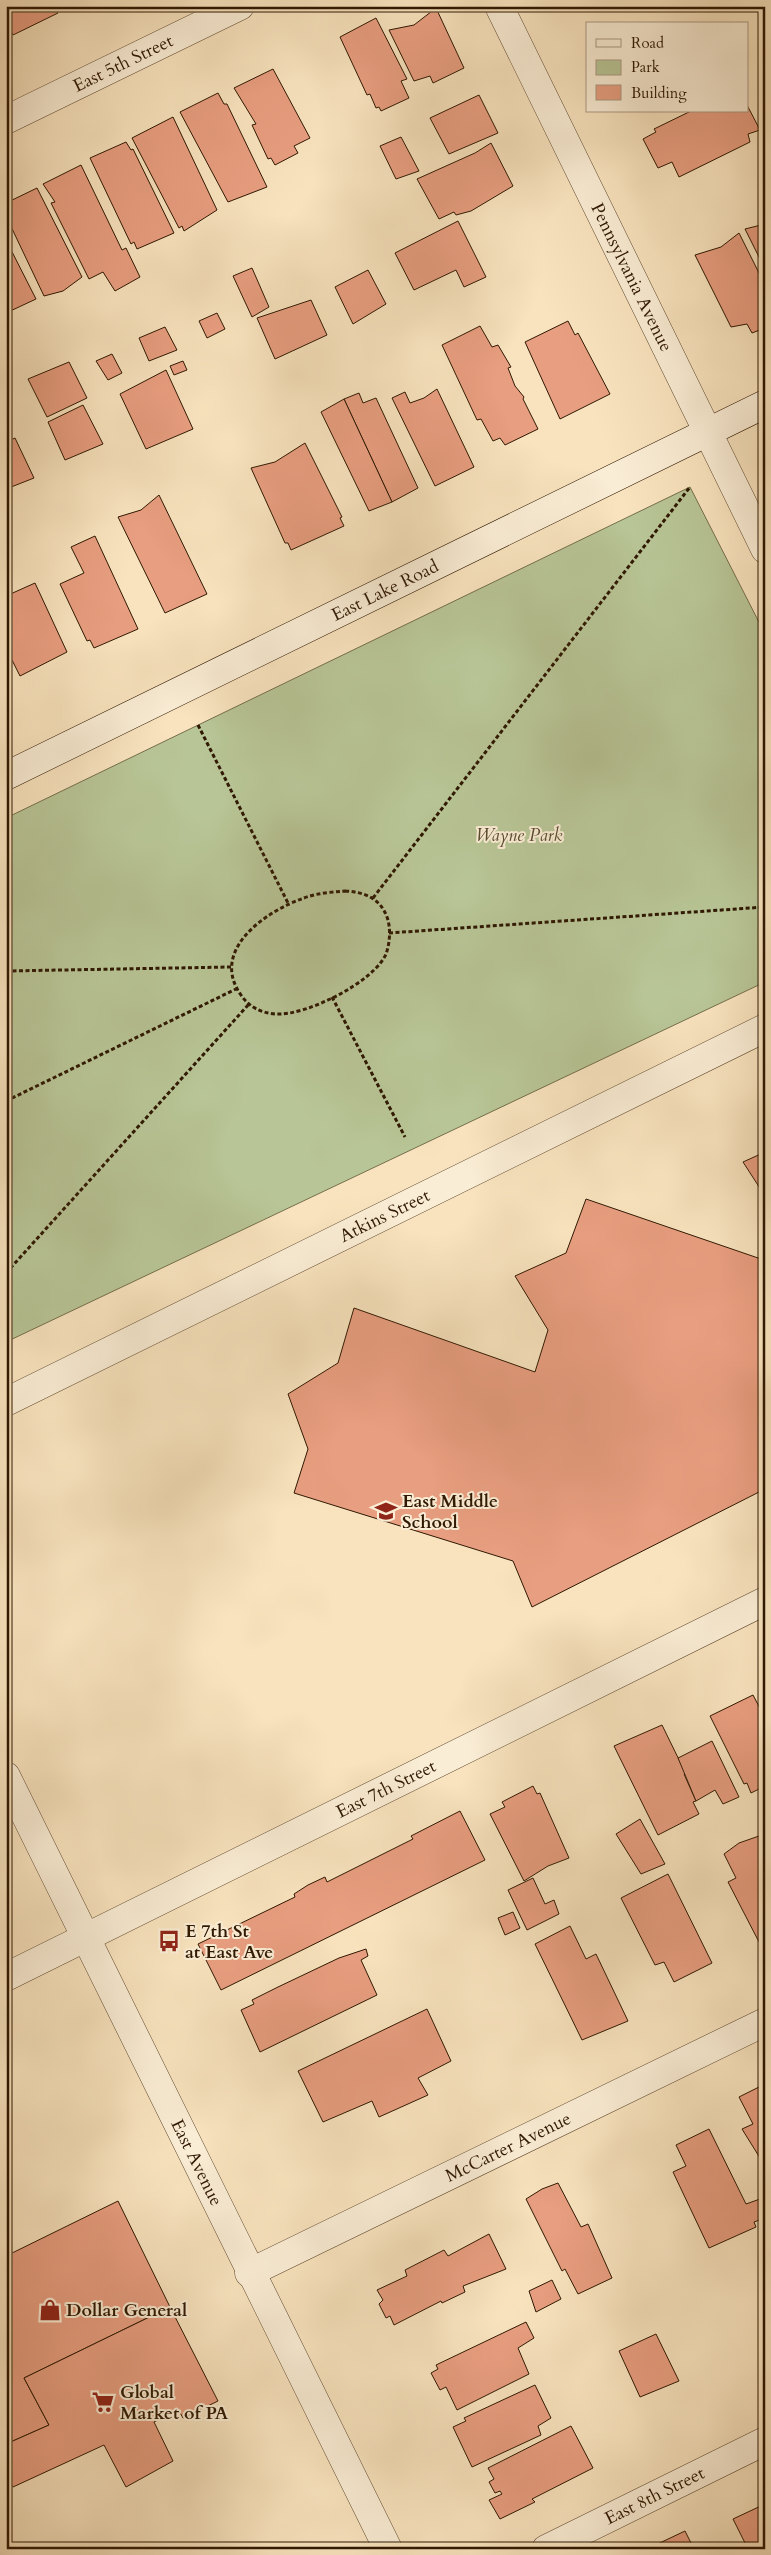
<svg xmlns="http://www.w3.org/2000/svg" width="771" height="2555" viewBox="0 0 771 2555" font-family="Cardo,serif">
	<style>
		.green { fill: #b8c596; stroke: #746e4c }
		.building { fill: #e89e80; stroke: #2f1802 }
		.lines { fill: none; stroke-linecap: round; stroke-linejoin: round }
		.minor-casing { stroke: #614b31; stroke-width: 29 }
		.tertiary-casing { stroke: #614b31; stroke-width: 29 }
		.secondary-casing { stroke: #2f1802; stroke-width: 29 }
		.path { stroke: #2f1802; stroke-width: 3; stroke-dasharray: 4 2.5; stroke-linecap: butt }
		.minor { stroke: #faedd5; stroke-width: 28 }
		.tertiary { stroke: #faedd5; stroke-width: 28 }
		.secondary { stroke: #faedd5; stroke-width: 28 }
		.labels { text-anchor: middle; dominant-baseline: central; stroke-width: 4; stroke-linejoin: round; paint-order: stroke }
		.street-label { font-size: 18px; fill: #2f1802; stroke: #faedd5 }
		.park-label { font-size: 18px; font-style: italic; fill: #584c2e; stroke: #faedd5 }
		.poi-label { font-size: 18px; font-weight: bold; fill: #2f1802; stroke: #faedd5; text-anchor: start }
	</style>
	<rect width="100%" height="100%" fill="#f8e3be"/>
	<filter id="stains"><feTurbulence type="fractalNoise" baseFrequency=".004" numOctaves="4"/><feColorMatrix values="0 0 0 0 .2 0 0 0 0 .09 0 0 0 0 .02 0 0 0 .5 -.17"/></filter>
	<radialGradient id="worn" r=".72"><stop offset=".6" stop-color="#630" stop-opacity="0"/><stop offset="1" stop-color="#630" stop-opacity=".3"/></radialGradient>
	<polygon class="green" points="690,487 765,634 765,982 6,1342 6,818"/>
	<g class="building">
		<polygon points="6,6 54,6 58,13 13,35 6,20"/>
		<polygon points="436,8 464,68 433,83 430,76 414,81 389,30 414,25"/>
		<polygon points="376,18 407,79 401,81 409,98 381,111 379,107 376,108 370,94 367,95 340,37"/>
		<polygon points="273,69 310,138 294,146 298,153 275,165 271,158 268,159 252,125 256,124 234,88"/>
		<polygon points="218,93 224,104 227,104 267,187 228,202 180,112"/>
		<polygon points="479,95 498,133 449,154 430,118"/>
		<polygon points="747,105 760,130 748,134 750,142 679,177 672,162 658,168 643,139 656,132 654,129 691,111 747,111"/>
		<polygon points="173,117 217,210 184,231 182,226 179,228 132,138"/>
		<polygon points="401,137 419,171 396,179 380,146"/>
		<polygon points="126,142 131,150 133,149 174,233 137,249 134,242 131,244 90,158"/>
		<polygon points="491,143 513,186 471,211 456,215 454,212 439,219 417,179 475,153"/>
		<polygon points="81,165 122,250 126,248 140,277 115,291 103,272 89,279 51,203 55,202 43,184"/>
		<polygon points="37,188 82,277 63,291 44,296 6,216 6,203"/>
		<polygon points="458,221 486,277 464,287 456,270 414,290 395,253"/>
		<polygon points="765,224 765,269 745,229"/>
		<polygon points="739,233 765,285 765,328 752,333 747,324 731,327 695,255 721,247"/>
		<polygon points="6,240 36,299 6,313"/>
		<polygon points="252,268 269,307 252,317 233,276"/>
		<polygon points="368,270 386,304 353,324 335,287"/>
		<polygon points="311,300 327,335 275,359 257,318"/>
		<polygon points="217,313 225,329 207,338 199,321"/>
		<polygon points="568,321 575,335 578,333 610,394 560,419 525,342"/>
		<polygon points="480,326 492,347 498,345 511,367 508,368 515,386 524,397 523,399 538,429 505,445 500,438 493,441 481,419 477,420 442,345"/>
		<polygon points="165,327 177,350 149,361 139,338"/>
		<polygon points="112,354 122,373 108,380 96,361"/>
		<polygon points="183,361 187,370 174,375 170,366"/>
		<polygon points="69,362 87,398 47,417 28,379"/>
		<polygon points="166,370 193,429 146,449 120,394"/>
		<polygon points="437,389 474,467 435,486 392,398 405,392 410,403 424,398"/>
		<polygon points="359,393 363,403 376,398 418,488 392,502 344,399"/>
		<polygon points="344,399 392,502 369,511 321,412"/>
		<polygon points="83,405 103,444 65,460 48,422"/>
		<polygon points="15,438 34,478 6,489 6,442"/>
		<polygon points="305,443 342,517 340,518 344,526 291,550 288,543 285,543 251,468 275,462"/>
		<polygon points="159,495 207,594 165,613 118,517 141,510"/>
		<polygon points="95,536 138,629 94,648 90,640 87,641 60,584 84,573 71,547"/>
		<polygon points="35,583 67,652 20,676 6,648 6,596"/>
		<polygon points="765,1152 765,1196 743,1162"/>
		<polygon points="586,1199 761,1259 765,1247 765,1489 532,1607 513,1561 294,1493 308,1449 288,1394 338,1363 354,1308 535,1372 548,1330 515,1276 566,1253"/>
		<polygon points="753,1695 765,1718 765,1786 751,1793 747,1783 744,1784 710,1716"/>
		<polygon points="662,1725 686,1774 684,1774 696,1801 693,1802 699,1814 658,1835 614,1746"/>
		<polygon points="712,1741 739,1797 723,1804 715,1790 696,1801 678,1758"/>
		<polygon points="533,1786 537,1794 540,1793 569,1858 548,1866 524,1881 490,1814 505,1807 502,1802"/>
		<polygon points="460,1811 485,1860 221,1990 198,1944 295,1897 294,1894 308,1885 325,1877 327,1882 413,1839 411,1836"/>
		<polygon points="640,1819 665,1864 641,1874 616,1834"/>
		<polygon points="759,1836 765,1847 765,1939 759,1942 728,1882 736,1878 724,1854 739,1843"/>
		<polygon points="668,1874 712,1963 674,1982 664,1962 655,1965 621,1898"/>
		<polygon points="533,1878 545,1904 554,1900 559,1914 527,1930 508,1890"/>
		<polygon points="513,1912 520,1928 505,1935 498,1918"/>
		<polygon points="570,1926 586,1959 596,1954 628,2021 582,2040 535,1944"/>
		<polygon points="366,1949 368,1956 361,1960 377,1995 260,2052 241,2010 254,2004 252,2000 278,1987 339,1958"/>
		<polygon points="427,2009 451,2061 418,2078 428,2095 379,2117 372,2101 323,2122 298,2071"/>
		<polygon points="765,2084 765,2166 742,2129 753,2124 739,2097"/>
		<polygon points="709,2129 746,2204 760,2199 765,2207 765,2218 754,2222 756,2227 709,2248 673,2172 686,2166 676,2145"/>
		<polygon points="558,2183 581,2227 588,2224 612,2278 578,2294 565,2269 562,2271 526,2199 542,2189"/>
		<polygon points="118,2201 170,2307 24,2378 49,2425 6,2444 6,2256"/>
		<polygon points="489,2234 506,2269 463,2286 465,2292 442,2303 441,2301 394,2325 390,2316 386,2318 379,2304 383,2300 377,2290 407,2276 405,2270 444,2250 448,2256"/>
		<polygon points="552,2280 561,2299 536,2312 529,2291"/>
		<polygon points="170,2307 218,2401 183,2418 178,2409 154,2422 173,2461 126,2487 104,2445 13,2487 6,2476 6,2444 49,2425 24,2378"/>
		<polygon points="526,2322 534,2338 518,2348 529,2374 457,2410 446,2387 440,2390 431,2373 438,2369 436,2365"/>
		<polygon points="656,2334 679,2381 640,2397 619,2351"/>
		<polygon points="535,2385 551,2418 538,2426 541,2435 472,2467 453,2427 466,2421 464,2418"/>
		<polygon points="571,2426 593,2468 532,2499 535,2502 500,2519 489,2500 502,2494 500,2491 495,2493 489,2482 494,2479 488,2468"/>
		<polygon points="765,2504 765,2549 748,2549 733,2519"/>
		<polygon points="685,2531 694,2549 647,2549"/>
	</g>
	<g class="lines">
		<g class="minor-casing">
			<g id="minor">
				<path id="s1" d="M499 6 765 549"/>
				<path id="s2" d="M6 120 240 6"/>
				<path id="s3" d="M6 1402 765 1028"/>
				<path id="s4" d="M6 1977 765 1601"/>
				<path id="s5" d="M249 2273 765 2022"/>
				<path id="s6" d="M546 2549 765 2441"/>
			</g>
		</g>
		<g class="tertiary-casing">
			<g id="tertiary">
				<path id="s7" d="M6 1776 388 2549"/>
			</g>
		</g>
		<g class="secondary-casing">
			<g id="secondary">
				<path id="s8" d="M6 776 765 404"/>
			</g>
		</g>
		<g class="path">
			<polyline points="198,725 289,905"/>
			<path d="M345 891C364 892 380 898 387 917 391 928 390 943 386 954 374 982 306 1016 276 1014 261 1013 249 1007 241 995 209 950 266 911 304 898 317 893 332 892 345 891Z"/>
			<polyline points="373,898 690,487"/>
			<polyline points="389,933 765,907"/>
			<polyline points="6,971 231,967"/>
			<polyline points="332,997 405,1137"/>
			<polyline points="6,1101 236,989"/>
			<polyline points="6,1273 249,1004"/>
		</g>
		<use href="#minor" class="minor"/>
		<use href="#tertiary" class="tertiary"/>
		<use href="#secondary" class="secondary"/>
	</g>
	<defs>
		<g id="school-bare" transform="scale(1.725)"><path d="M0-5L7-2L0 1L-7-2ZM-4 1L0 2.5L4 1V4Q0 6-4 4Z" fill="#8f2418" stroke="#faedd5" stroke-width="2.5" paint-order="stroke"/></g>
		<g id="bus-bare" transform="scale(1.725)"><path d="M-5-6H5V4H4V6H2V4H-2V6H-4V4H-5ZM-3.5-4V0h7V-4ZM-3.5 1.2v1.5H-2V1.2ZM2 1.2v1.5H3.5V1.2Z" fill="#8f2418" stroke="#faedd5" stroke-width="2.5" paint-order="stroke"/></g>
		<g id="shop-bare" transform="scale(1.725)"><path d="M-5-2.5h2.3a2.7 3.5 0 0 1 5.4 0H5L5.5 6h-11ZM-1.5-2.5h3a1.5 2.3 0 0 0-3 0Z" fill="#8f2418" stroke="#faedd5" stroke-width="2.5" paint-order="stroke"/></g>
		<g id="supermarket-bare" transform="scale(1.725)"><path d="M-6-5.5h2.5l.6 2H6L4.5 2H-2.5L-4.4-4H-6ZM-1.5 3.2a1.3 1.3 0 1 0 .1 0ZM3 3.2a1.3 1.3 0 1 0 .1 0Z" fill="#8f2418" stroke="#faedd5" stroke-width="2.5" paint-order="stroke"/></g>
	</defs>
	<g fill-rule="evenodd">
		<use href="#school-bare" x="386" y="1511"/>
		<use href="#bus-bare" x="169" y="1941"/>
		<use href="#shop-bare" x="50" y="2310"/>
		<use href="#supermarket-bare" x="103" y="2402"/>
	</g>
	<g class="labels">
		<g class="street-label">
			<text stroke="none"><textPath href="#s2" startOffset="130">East 5th Street</textPath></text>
			<text stroke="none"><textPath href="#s1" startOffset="302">Pennsylvania Avenue</textPath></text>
			<text stroke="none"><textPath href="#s8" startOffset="422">East Lake Road</textPath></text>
			<text stroke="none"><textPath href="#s3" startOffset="422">Atkins Street</textPath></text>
			<text stroke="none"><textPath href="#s4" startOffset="424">East 7th Street</textPath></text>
			<text stroke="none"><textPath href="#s5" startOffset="288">McCarter Avenue</textPath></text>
			<text stroke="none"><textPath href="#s7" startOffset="431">East Avenue</textPath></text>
			<text stroke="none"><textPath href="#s6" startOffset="121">East 8th Street</textPath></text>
		</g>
		<g class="park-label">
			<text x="519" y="835">Wayne Park</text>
		</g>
		<g class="poi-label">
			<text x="402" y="1501">East Middle<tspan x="402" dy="21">School</tspan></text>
			<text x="185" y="1931">E 7th St<tspan x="185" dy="21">at East Ave</tspan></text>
			<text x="66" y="2310">Dollar General</text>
			<text x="120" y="2392">Global<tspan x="120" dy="21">Market of PA</tspan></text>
		</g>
	</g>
	<rect width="771" height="2555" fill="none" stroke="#f8e3be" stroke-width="25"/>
	<rect x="8" y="8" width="756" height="2540" fill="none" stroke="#2f1802" stroke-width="2.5"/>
	<rect x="12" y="12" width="746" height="2530" fill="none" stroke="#2f1802"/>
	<rect x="586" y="22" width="162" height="90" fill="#faedd5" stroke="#a99881"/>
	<rect x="596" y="39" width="25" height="8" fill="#faedd5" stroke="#a99881"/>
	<text x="631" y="48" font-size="15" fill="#2f1802">Road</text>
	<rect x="596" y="60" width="25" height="15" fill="#b8c596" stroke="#a99881"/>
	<text x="631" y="72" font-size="15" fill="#2f1802">Park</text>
	<rect x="596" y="85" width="25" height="15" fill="#e89e80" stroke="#a99881"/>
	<text x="631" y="98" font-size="15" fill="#2f1802">Building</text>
	<rect width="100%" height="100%" filter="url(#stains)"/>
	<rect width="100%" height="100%" fill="url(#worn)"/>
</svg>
